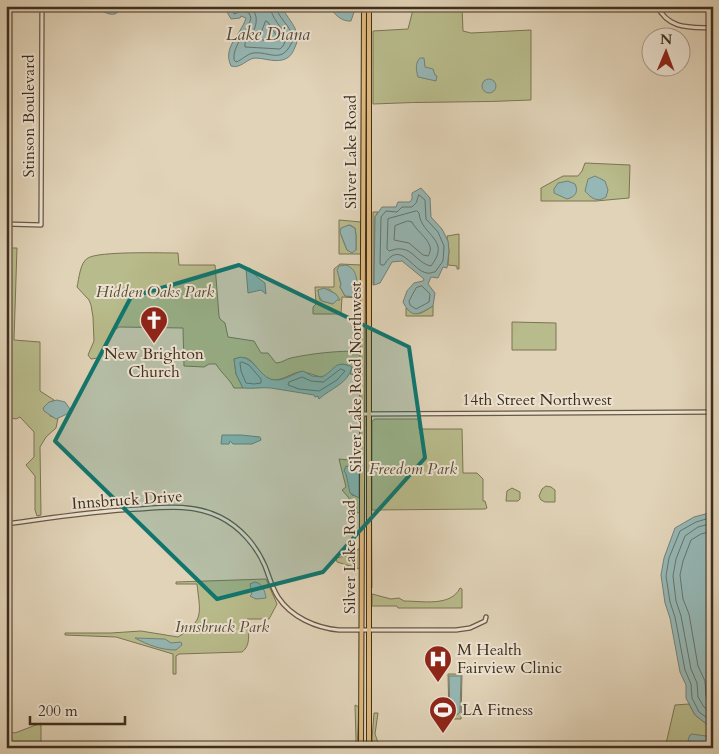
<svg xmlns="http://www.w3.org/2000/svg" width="719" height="754" viewBox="0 0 719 754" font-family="Cardo,serif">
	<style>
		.green { fill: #b8bb8b; stroke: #7c7554; fill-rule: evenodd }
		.water { fill: #95b7b5; stroke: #738178 }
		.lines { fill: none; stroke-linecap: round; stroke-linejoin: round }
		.shore { stroke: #6a7369; stroke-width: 1 }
		.minor-casing { stroke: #685844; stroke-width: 5.5 }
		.major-casing { stroke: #3f2f1d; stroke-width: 6 }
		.highway-casing { stroke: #3f2f1d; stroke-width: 7 }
		.minor { stroke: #ece2d1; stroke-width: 3 }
		.major { stroke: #e0ba7c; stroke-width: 4 }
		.highway { stroke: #e0ba7c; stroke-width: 4.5 }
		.marked { fill: #0f766e; fill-opacity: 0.2; stroke: #0f766e; stroke-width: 4; stroke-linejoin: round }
		.labels { text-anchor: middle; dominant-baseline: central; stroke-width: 4; stroke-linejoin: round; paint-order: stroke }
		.street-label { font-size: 16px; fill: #3f2f1d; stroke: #ece2d1 }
		.park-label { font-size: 16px; font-style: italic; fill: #574b33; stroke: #ece2d1 }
		.poi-label { font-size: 16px; fill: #3f2f1d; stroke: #ece2d1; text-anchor: start }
		.water-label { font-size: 18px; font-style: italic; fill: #504a3b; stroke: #ece2d1 }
	</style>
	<rect width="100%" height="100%" fill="#e1d3b8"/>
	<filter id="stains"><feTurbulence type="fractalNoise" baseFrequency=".004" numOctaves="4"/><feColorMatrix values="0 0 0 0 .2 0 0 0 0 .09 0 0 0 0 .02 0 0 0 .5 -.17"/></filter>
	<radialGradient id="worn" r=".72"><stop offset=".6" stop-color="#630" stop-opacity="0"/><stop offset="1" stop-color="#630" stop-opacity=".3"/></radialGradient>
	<g class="green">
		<path d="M414 6H462L463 31 471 33 531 30V100C478 103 426 101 373 104V31L408 29Z"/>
		<polygon points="585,163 630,165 629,198 596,201 541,201 541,188 563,176 578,176 582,171"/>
		<polygon points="373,212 378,212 375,217 374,285 373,285"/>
		<path d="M339 220 361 222V254H339ZM350 225 355 228 356 235V250H347L341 235 347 226Z"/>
		<polygon points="459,234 459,269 457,269 457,266 448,265 449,251 447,236"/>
		<polygon points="6,248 17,248 14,340 40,342 40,391 54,400 48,404 50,416 58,418 56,428 46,437 40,447 41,515 37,516 35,510 35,476 26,465 34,457 34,432 20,417 16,419 6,417"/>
		<path d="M178 253 179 265H215L219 316 220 319 225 323 228 337 254 341 261 353H268L276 363C282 363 286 359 291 358 314 353 337 351 360 351V375L350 374 352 367C335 359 336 371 322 377 314 376 306 371 299 372 289 374 280 383 268 379 254 372 255 352 234 359L236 374 243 388H234C229 378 221 373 216 364H209L204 367 184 366 183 328 119 327 113 331 98 358 91 359 88 355 94 341 93 317 91 305 89 300 77 287C79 279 80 262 88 258 99 251 162 253 178 253Z"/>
		<path d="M340 264 361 265V298L342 297 341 314H313V307L316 304 315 287H334V269ZM339 278 356 286 355 289 356 295 353 297 345 296 340 287 341 284ZM329 289 337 296 333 304 322 301 320 300 318 290Z"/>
		<path d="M433 306V316H406V308C418 318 421 313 433 306Z"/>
		<polygon points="512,322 556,323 556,350 512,350"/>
		<polygon points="375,419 419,419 419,429 462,429 463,473 477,473 483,479 483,501 485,501 487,508 485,509 372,510 372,421"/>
		<polygon points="371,424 372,588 371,588"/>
		<path d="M339 459 360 461V513L351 512 349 498 342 490 346 487ZM349 466 359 468V497L352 495 346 473Z"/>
		<polygon points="546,486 551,487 555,490 555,502 545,502 541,500 539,496 542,489"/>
		<polygon points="512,488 520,492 520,499 518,501 506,501 507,491"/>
		<polygon points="360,548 360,569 337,562 336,558 350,555"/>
		<path d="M266 579 277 604 269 619H247C248 630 252 645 242 652L179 654 176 656V674H173V654L116 637 65 635V633H111L141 631 178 637C205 620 200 613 197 584H176V582Z"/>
		<path d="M460 588 462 589V608H398L397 606H372V594L391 599 399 598 404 601C422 601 451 607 460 588Z"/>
		<polygon points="448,674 462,674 461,719 449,719"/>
		<polygon points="689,704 695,715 713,729 713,740 706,736 689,742 692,748 665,748 675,705"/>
		<polygon points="355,705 359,707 357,748 354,748 356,740"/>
		<polygon points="374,713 378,713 375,734 380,748 374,748 372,739"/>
		<polygon points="41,723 41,745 54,748 6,748 6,730 15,733"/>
	</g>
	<g class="water">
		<path d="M103 6H122C118 15 113 16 104 12Z"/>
		<path d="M229 6H281C288 20 303 31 295 47 292 54 290 58 282 60 273 62 263 58 255 58 246 59 241 69 231 66 222 47 241 35 246 18L241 16 240 18 231 19 227 12Z"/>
		<path d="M330 6H356L351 21C342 22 333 14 330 6Z"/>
		<path d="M420 58H424L425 67 433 69 435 75 437 76 436 81 418 77C416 70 415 63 420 58Z"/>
		<circle cx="489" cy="86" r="7"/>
		<path d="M595 176 605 181 608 190 606 197C597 203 591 198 585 191L588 179Z"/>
		<path d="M568 181 575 184C579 192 575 197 567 199L554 193V189L558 183Z"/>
		<path d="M421 188 430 198 431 217 442 229 448 241 449 251 447 268 443 267 438 278 431 277 428 284 435 293 433 306C419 314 412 320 403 302L407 291 414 283 423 281 424 279 402 261 392 262 380 283 374 285 375 217 382 207H396L398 202H410L412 199V193Z"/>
		<polygon points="349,225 355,228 356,235 356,250 352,253 347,250 340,232 341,228"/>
		<path d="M346 265C360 270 357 286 355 297L345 296 340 287 341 284 337 270 339 266Z"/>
		<polygon points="250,268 257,277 265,283 266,294 261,290 248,293 246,269"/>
		<polygon points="324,288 336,294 340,300 337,300 333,304 322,301 319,296 318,290"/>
		<path d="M241 357C257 359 260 380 276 380 286 380 294 373 303 371L312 376 322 377C336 370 334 359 352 367 348 384 331 388 319 399L318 396 315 397 314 395 271 388C261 387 253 389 243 388L236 374 234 359Z"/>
		<polygon points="57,400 65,402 70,409 67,414 56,419 44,411 43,408 49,402"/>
		<polygon points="222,435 241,435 260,437 261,440 252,444 233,444 230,441 229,444 221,444"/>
		<polygon points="346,466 359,468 359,498 350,493 346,474 344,471"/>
		<polygon points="713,512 713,729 695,715 686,698 686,685 680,672 670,618 665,603 661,575 664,558 675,528 694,517"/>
		<path d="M255 582C262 583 265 591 266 598L256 599 250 596 252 594 250 584Z"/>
		<path d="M135 638 165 639 171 643 181 642 182 645 176 650C161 650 148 645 135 638Z"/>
		<polygon points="449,676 461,676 460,712 457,715 450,712"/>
		<polygon points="692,734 706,736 713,740 713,748 692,748 688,740 690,735"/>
	</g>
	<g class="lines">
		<g class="shore">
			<path d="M233 6 234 14 242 11 249 13 251 18C248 33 232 45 234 60L236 62C242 60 247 54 253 53 269 51 281 64 291 44 293 40 294 42 293 37 290 25 277 17 276 6"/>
			<path d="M248 6C263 14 255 34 245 43V47L280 49 283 46 287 38C282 27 271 18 270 6"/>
			<polygon points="266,21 268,22 278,38 277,41 267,41 259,39"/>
			<path d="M419 195 425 200 426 219 438 232 444 246 443 261 435 272C432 272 430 274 427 273 412 271 400 238 384 265H381L380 263 381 217 386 211 397 212 402 207H412L416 203Z"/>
			<path d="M417 211 419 213C421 236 452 239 431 266 419 264 413 250 402 249 397 248 393 250 389 251L387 249 388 219Z"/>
			<path d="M408 221 412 222C417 233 437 243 428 256L423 255 409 243 394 240 395 226Z"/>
			<polygon points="422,286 430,294 429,302 416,309 410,305 409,301 416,288"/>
			<polygon points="242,362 249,365 261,379 261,383 254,384 246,383 241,371 240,363"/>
			<polygon points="341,369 345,371 337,380 319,391 299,389 288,385 289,382 302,377 311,381 323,382"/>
			<polyline points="713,517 696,522 680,531 669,558 666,576 670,602 675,617 685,670 691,684 692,698 699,712 713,722"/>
			<polyline points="713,523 698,527 685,536 676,559 673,576 676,601 681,616 691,669 697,683 698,697 704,707 713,714"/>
			<polyline points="713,531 701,534 691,540 683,561 680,575 683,599 689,614 698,666 705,681 706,696 713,705"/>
		</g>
		<g class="minor-casing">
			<g id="minor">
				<path d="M657 6C669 30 690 27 713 28"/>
				<polyline points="6,224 41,225 42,6"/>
				<polyline points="362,414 713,412"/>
				<path d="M6 524C50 518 94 511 138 509 166 507 194 504 220 517 240 527 256 545 265 566 269 576 272 588 278 597 291 617 316 628 339 630H456L470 628 485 621 486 617"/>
			</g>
		</g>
		<g class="major-casing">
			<g id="major">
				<polyline points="361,746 364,6"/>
				<polyline points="369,748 369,6"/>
			</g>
		</g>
		<g class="highway-casing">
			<polyline id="highway" points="361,748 361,745"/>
		</g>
		<use href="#minor" class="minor"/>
		<use href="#major" class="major"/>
		<use href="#highway" class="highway"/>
	</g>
	<path class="marked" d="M239 265 409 347 425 458 323 572 217 599 55 441 131 297Z"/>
	<defs>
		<g id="church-pin" transform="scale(1.4375)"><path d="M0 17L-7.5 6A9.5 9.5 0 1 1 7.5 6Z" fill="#8f2418" stroke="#ece2d1"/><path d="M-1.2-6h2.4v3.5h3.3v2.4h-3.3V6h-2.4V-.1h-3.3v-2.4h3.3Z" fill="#fff"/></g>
		<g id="hospital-pin" transform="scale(1.4375)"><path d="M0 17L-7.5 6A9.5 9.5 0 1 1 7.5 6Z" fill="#8f2418" stroke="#ece2d1"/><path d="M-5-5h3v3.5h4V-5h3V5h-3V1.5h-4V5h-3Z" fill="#fff"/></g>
		<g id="stadium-pin" transform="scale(1.4375)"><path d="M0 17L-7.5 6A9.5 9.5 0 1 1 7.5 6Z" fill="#8f2418" stroke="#ece2d1"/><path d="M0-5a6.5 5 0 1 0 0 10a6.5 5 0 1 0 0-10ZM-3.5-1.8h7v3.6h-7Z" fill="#fff"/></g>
	</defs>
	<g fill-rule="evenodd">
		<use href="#church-pin" x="154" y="320"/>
		<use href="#hospital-pin" x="438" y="659"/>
		<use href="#stadium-pin" x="443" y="710"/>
	</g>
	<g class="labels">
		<g class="street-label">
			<text transform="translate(29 116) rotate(-90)">Stinson Boulevard</text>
			<text transform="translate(351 152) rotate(-90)">Silver Lake Road</text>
			<text transform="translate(356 377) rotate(-90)">Silver Lake Road Northwest</text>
			<text x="537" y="400">14th Street Northwest</text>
			<text transform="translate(127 500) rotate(-4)">Innsbruck Drive</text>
			<text transform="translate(350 557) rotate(-90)">Silver Lake Road</text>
		</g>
		<g class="park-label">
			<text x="155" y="292">Hidden Oaks Park</text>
			<text x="413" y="469">Freedom Park</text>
			<text x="222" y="627">Innsbruck Park</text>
		</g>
		<g class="poi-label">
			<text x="154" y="354" text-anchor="middle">New Brighton<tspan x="154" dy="18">Church</tspan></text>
			<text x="457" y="650">M Health<tspan x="457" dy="18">Fairview Clinic</tspan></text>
			<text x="462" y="710">LA Fitness</text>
		</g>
		<g class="water-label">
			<text x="268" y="34">Lake Diana</text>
		</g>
	</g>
	<rect width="719" height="754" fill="none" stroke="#e1d3b8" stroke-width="25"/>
	<rect x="8" y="8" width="704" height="739" fill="none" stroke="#3f2f1d" stroke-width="2.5"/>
	<rect x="12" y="12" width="694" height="729" fill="none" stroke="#3f2f1d"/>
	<g transform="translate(666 52) rotate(1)"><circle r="24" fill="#ece2d1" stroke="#a79a89"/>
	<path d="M0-4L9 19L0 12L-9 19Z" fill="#8f2418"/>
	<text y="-8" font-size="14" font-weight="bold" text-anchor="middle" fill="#3f2f1d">N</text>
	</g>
	<path d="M30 716v8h95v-8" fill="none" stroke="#3f2f1d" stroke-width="2.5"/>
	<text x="38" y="716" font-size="15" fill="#3f2f1d" stroke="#ece2d1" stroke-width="4" paint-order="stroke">200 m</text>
	<rect width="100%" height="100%" filter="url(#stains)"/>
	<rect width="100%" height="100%" fill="url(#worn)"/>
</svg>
